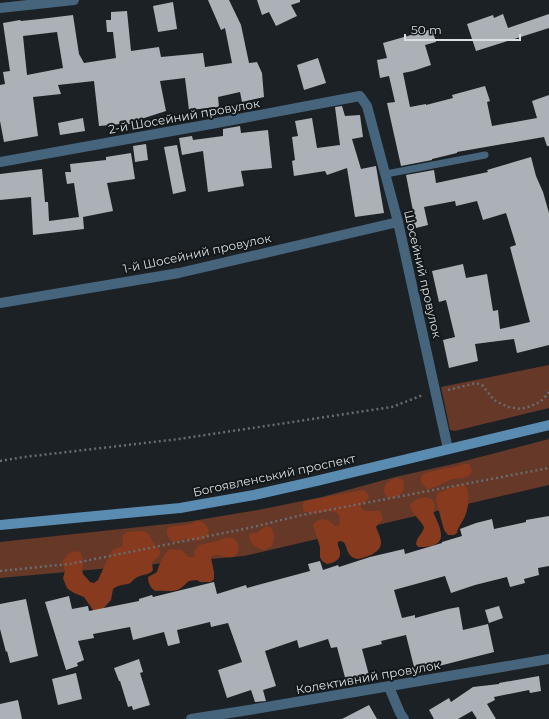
<svg xmlns="http://www.w3.org/2000/svg" width="549" height="719" viewBox="0 0 549 719" font-family="Montserrat,sans-serif">
	<style>
		.green { fill: #663827 }
		.forest { fill: #873a1d }
		.building { fill: #abb1b6; fill-rule: evenodd }
		.lines { fill: none; stroke-linecap: round; stroke-linejoin: round }
		.path { stroke: #686d70; stroke-width: 2.5; stroke-dasharray: 2 3; stroke-linecap: butt }
		.service { stroke: #46657c; stroke-width: 7 }
		.minor { stroke: #46657c; stroke-width: 10 }
		.secondary { stroke: #598cb0; stroke-width: 10 }
		.labels { text-anchor: middle; dominant-baseline: central; stroke-width: 4; stroke-linejoin: round; paint-order: stroke }
		.street-label { font-size: 12px; fill: #dcdfe2; stroke: #13181b }
	</style>
	<rect width="100%" height="100%" fill="#1c2125"/>
	<g class="green">
		<polygon points="549,365 549,408 455,431 450,430 441,387"/>
		<polygon points="549,439 549,485 244,556 0,578 0,542 186,522 258,510 322,497 395,477 453,464"/>
	</g>
	<g class="forest">
		<path d="M464 464H469L472 470C471 473 471 474 468 476 464 479 458 478 453 479 444 482 437 487 428 489 422 485 417 479 424 473L446 468 454 467Z"/>
		<path d="M396 478 402 479 404 483C404 489 403 493 398 496 384 505 376 483 396 478Z"/>
		<path d="M461 484 465 485C470 493 469 507 465 516 463 522 458 526 457 533L454 535H448L444 530 436 500 438 493Z"/>
		<path d="M362 490C377 497 365 500 360 506 364 514 372 510 380 511L383 518 381 521 376 527C378 532 381 538 381 543 381 553 365 558 357 559 357 559 351 557 351 556 345 551 348 542 340 541L338 542C337 547 340 548 340 552 341 560 334 563 327 564L322 561 320 557V547L313 525C316 520 322 518 328 520 330 521 333 524 335 526L339 525C344 498 314 521 303 510V503L305 501Z"/>
		<path d="M424 497 432 499C433 500 434 503 435 505 435 509 433 510 434 514 444 535 447 547 418 547L416 544C417 536 423 534 424 527 420 519 412 515 410 505L415 500Z"/>
		<path d="M197 521C208 521 214 535 202 540 196 542 192 539 187 539 182 539 178 543 175 542 169 542 164 531 169 527 171 526 173 526 175 526 183 526 190 524 197 521Z"/>
		<path d="M266 526 272 528C275 535 274 540 272 546L264 550C256 548 251 545 249 537L250 534 258 532Z"/>
		<path d="M141 531C151 532 149 537 154 543 156 547 161 548 160 554 159 557 154 560 152 563L153 570C149 576 141 574 136 578 132 580 132 583 128 584 122 585 118 585 113 589L111 600 102 610H93L84 597 74 593 68 589 66 586 63 578 65 571 63 564V560L69 553 77 551 80 552 83 559V564L82 570 83 574 90 582 94 583 98 580 112 550 122 546C123 542 122 539 123 535L128 532Z"/>
		<path d="M224 538C227 538 231 537 234 539 240 542 240 552 235 556 227 561 216 550 211 558L214 572V579L211 582H200L197 580 189 581C186 583 184 586 181 588 174 593 163 590 155 591 150 587 148 583 148 577L157 572C159 564 164 554 170 549L182 550 188 557H194L195 556 194 551 199 545 218 541Z"/>
	</g>
	<g class="building">
		<path d="M208 0H229L241 25 249 63 257 62 262 73 264 97 242 102 240 92 218 97 219 107 189 110 185 78 160 81 166 111 138 120V123L121 125V124L99 126 94 81 58 85 61 94 33 97 38 136 4 142 0 121V85L5 84 3 72 10 71 3 23 20 20 21 21 40 19 73 15 79 54 84 63 116 58 113 32H107L106 20H111V12L127 11 131 51 159 47 161 57 203 53 205 67 232 63 225 28 221 30ZM57 32 63 68 27 75 23 36Z"/>
		<polygon points="257,0 300,0 300,2 291,5 297,16 276,26 269,12 262,15"/>
		<polygon points="173,2 177,29 158,32 153,6"/>
		<polygon points="503,14 508,28 549,14 549,28 476,51 467,24 493,15 494,18"/>
		<polygon points="432,29 436,42 425,45 431,65 413,71 403,73 410,107 426,104 426,105 453,98 452,95 485,86 490,101 487,102 492,126 537,118 532,101 549,95 549,146 547,146 544,137 457,152 457,153 432,159 432,160 401,166 387,103 395,102 389,76 380,78 377,60 387,58 383,43"/>
		<polygon points="318,58 326,83 304,90 297,65"/>
		<polygon points="342,106 345,116 360,115 363,137 352,139 361,169 376,166 384,213 355,217 347,168 327,175 325,171 294,176 292,161 295,160 292,137 298,136 295,121 312,118 317,148 340,145 335,107"/>
		<polygon points="83,118 85,131 60,135 58,123"/>
		<polygon points="240,126 241,133 268,130 272,168 241,171 244,186 208,192 203,151 182,155 179,138 192,136 193,140 223,136 223,129"/>
		<polygon points="146,144 148,160 135,162 133,146"/>
		<polygon points="177,145 186,191 173,194 164,147"/>
		<polygon points="131,153 135,179 107,183 113,211 83,217 84,229 33,235 31,197 0,200 0,174 42,169 45,202 48,202 49,221 79,217 74,183 67,184 65,172 71,172 70,164 106,160 106,157"/>
		<polygon points="531,157 536,176 543,192 549,213 549,345 517,353 514,339 475,344 478,361 449,368 443,340 455,337 446,300 439,302 432,271 463,264 466,278 487,274 493,311 498,310 500,329 530,322 510,247 516,245 506,213 483,220 477,201 456,206 455,201 424,207 428,225 412,229 409,217 414,216 406,175 434,170 436,183 488,172 487,170"/>
		<polygon points="549,516 549,566 538,568 539,575 524,579 525,583 510,587 507,577 475,585 451,593 445,576 394,590 402,618 415,615 415,618 448,609 459,607 463,630 488,624 494,652 435,667 435,668 423,671 421,666 414,667 406,635 381,641 382,644 362,649 370,679 347,685 337,647 331,648 328,639 299,648 297,640 265,651 276,686 263,690 266,701 255,702 251,690 227,698 218,670 242,662 228,623 211,627 210,622 177,630 180,643 168,646 164,632 133,640 130,627 93,634 94,638 78,641 84,660 77,663 78,666 66,670 45,602 69,596 72,609 88,606 89,611 139,601 139,599 152,595 153,597 214,582 217,594 246,585 247,588 310,571 308,564 320,561 323,570 338,565 339,567 370,557 404,549 405,554 442,543 442,542 462,536 460,529 476,523 492,519 494,529 526,522 526,520"/>
		<polygon points="26,599 38,656 10,663 7,651 6,652 0,629 0,604"/>
		<polygon points="499,606 503,618 489,623 485,610"/>
		<polygon points="139,659 143,672 140,673 150,705 133,710 132,706 128,707 120,681 119,681 114,668"/>
		<polygon points="76,673 82,699 58,705 52,679"/>
		<polygon points="539,676 541,691 530,693 529,690 494,697 495,700 487,704 496,719 477,719 472,711 458,719 434,719 429,710 449,698 451,702 473,687 499,684 499,683"/>
		<polygon points="18,700 22,719 0,719 0,704"/>
		<polygon points="369,705 377,719 342,719"/>
	</g>
	<g class="lines">
		<g class="path">
			<polyline points="448,390 476,383 482,385 494,400 508,407 521,409 531,406 540,402 547,395 549,392"/>
			<polyline points="0,461 24,457 179,439 392,407 423,395"/>
			<polyline points="0,571 70,564 249,528 302,515 549,468"/>
		</g>
		<polyline class="service" points="386,174 485,155"/>
		<g class="minor">
			<polyline points="0,8 74,0"/>
			<polyline points="0,162 222,122 360,96 367,106 398,222 448,449"/>
			<polyline points="0,303 179,273 398,222"/>
			<polyline points="389,687 400,713 404,719"/>
			<polyline points="191,719 249,710 549,659"/>
		</g>
		<polyline class="secondary" points="0,525 180,508 254,495 316,481 549,425"/>
	</g>
	<g class="labels">
		<g class="street-label">
			<text transform="translate(184 116) rotate(-10)">2-й Шосейний провулок</text>
			<text transform="translate(197 253) rotate(-12)">1-й Шосейний провулок</text>
			<text transform="translate(423 274) rotate(77)">Шосейний провулок</text>
			<text transform="translate(274 475) rotate(-12)">Богоявленський проспект</text>
			<text transform="translate(368 677) rotate(-10)">Колективний провулок</text>
		</g>
	</g>
	<path d="M405 34v6h115v-6" fill="none" stroke="#dcdfe2" stroke-width="2"/>
	<text x="411" y="34" font-size="12" fill="#dcdfe2" stroke="#13181b" stroke-width="3" paint-order="stroke">50 m</text>
</svg>
